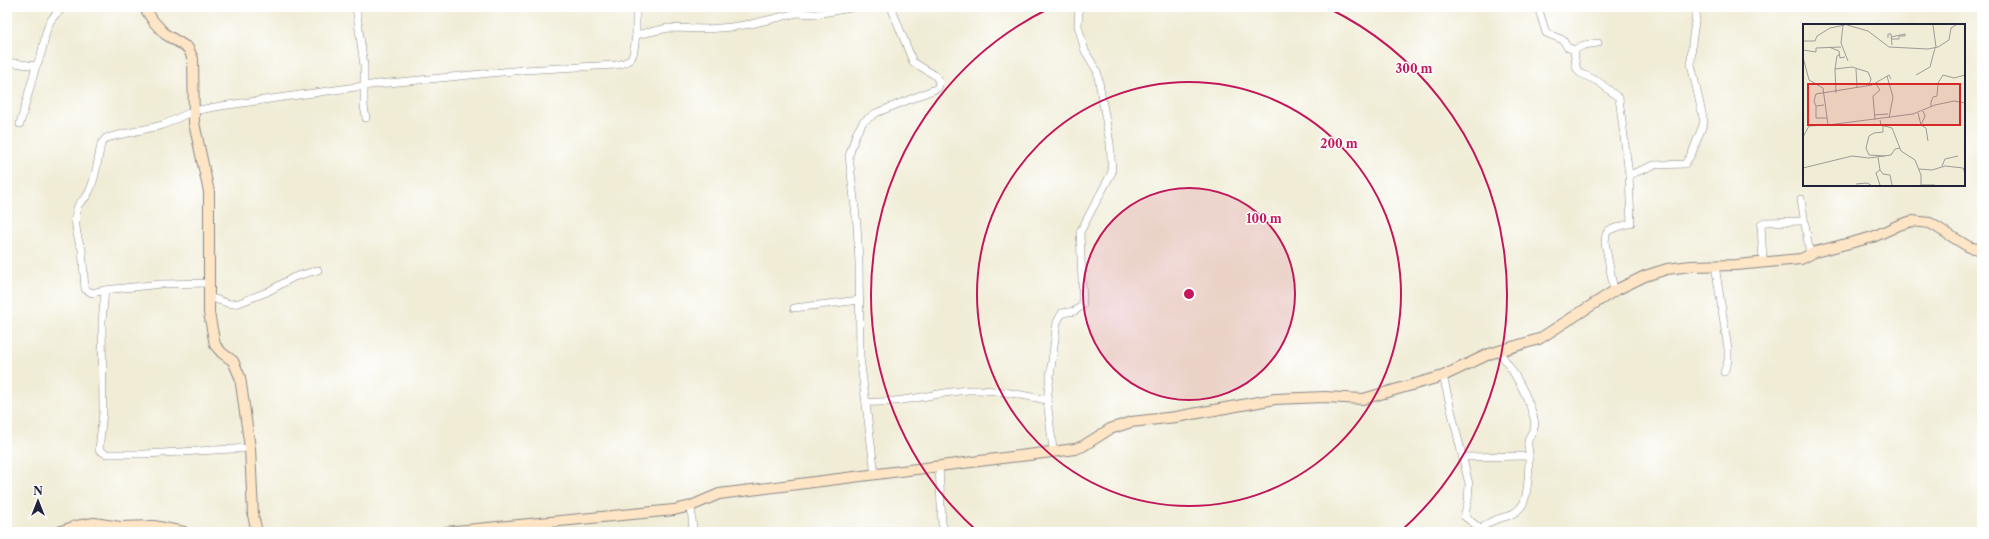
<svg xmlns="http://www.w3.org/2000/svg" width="1989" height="539" viewBox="0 0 1989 539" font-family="'Libre Caslon Text',serif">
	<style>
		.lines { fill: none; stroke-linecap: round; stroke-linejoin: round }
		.street-casing { stroke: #898788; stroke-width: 8 }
		.secondary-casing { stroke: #898788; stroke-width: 12 }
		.street { stroke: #fff; stroke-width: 7 }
		.secondary { stroke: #fde5c5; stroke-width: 10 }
		.ring { fill: none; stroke: #c2185b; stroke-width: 2 }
		.inset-road { fill: none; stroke: #9e9b98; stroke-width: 1 }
		.view { fill: #d62828; fill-opacity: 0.15; stroke: #d62828; stroke-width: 2 }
		.inset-edge { fill: none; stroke: #22223b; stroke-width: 2 }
		.centre { fill: #c2185b; stroke: #fff; stroke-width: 2 }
		.ring-label { font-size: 12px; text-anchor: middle; font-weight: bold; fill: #c2185b; stroke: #fff; stroke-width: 3; stroke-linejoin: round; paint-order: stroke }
	</style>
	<rect width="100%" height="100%" fill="#fff"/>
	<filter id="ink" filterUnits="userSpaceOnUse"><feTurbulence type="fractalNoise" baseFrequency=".025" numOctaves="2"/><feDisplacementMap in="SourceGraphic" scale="8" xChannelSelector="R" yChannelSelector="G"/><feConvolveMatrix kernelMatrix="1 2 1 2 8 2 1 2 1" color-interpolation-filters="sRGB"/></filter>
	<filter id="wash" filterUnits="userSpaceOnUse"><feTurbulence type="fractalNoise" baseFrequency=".012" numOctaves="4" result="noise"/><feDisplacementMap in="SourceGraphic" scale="16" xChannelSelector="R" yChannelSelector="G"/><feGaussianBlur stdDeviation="0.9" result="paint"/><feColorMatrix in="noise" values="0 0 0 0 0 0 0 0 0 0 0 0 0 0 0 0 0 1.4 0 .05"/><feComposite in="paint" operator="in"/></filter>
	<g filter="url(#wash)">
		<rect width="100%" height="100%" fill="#f0ecd6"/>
	</g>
	<g filter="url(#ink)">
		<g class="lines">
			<g class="street-casing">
				<g id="street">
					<polyline points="356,7 364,66 364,106 366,118"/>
					<polyline points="1538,7 1546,33 1563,40 1567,47 1574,50"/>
					<polyline points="636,35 636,7"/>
					<polyline points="1598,43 1584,45 1574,50 1576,67 1580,73 1599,82 1619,98 1629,175"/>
					<polyline points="7,62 36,66 20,124"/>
					<path d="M36 66C49 43 39 23 65 7"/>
					<polyline points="1801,199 1810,255"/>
					<polyline points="1763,262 1761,224 1765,222 1803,221"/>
					<polyline points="1715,265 1728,349 1728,361 1724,372"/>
					<polyline points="209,283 161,284 105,290 102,322 103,412 99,450 106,454 145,454 250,448"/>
					<path d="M105 290 92 293 85 289 82 249C77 240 72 214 79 204 82 200 87 198 89 192 96 178 98 159 101 144L106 138 163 125 193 111 221 106 378 84 523 70 616 65C637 61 633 53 636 35L668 28 708 29 731 27 751 24 797 13 816 14 856 7"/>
					<polyline points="1614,291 1605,242 1606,234 1609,230 1631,223 1629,175 1654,165 1685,164 1692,153 1704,122 1691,64 1692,43 1697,7"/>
					<polyline points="209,297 230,304 239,303 267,292 294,277 318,270"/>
					<polyline points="794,308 860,300"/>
					<polyline points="1443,376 1469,484 1468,502 1464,516 1477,526 1480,532"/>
					<path d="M866 402C902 404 935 392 970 390 997 389 1021 395 1047 400"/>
					<polyline points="1053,450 1047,400 1057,322 1062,313 1075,311 1083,305 1080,232 1112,172 1110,143 1097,71 1085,51 1078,26 1079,7"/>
					<polyline points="1463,457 1529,456"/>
					<polyline points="939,466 942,524 946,532"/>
					<polyline points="875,475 860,357 859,262 857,225 849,156 856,134 863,122 876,113 938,88 939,82 936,76 913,62 891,7"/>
					<polyline points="691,506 693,532"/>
					<path d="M1480 532C1489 515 1510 521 1521 507 1529 498 1529 466 1529 453 1529 449 1527 445 1528 441 1530 432 1537 429 1534 419 1528 394 1513 371 1499 351"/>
				</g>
			</g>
			<g class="secondary-casing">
				<g id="secondary">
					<polyline points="144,7 154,22 165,34 188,48 193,59 194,123 209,192 209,313 215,345 222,353 233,361 240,377 250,448 253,515 257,532"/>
					<polyline points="59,532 76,526 94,523 120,527 154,526 184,532"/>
					<polyline points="446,532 674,510 691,506 719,494 1075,449 1083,446 1110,429 1131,422 1176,417 1275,399 1325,397 1363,399 1443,376 1489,354 1539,339 1614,291 1645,276 1667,269 1691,266 1736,265 1801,259 1815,252 1873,237 1899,225 1912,221 1930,223 1969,247 1982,250"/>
				</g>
			</g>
			<use href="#street" class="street"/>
			<use href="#secondary" class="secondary"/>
		</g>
	</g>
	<circle cx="1189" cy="294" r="106" fill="#c2185b" fill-opacity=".12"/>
	<g class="ring">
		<circle cx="1189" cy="294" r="106"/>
		<circle cx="1189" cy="294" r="212"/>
		<path d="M976 530A318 318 0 0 1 1050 8M1328 8A318 318 0 0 1 1402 530"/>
	</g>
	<g transform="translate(1803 24)">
		<rect width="162" height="162" fill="#f0ecd6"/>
		<path class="inset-road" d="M40 1 38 19 45 37M44 1 65 7 86 23 125 25 135 23 146 16 148 4 153 1M130 1 133 23M88 13 102 10V12H96V15H88M85 14V10H88L89 21M0 17H12L14 12 27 4 42 1M26 23 36 27 37 34 42 33M0 26 13 28V24L38 23M36 31 34 32 32 45 49 43 65 48 68 55 66 61M0 33 6 56 20 64 25 101 110 90 132 81 151 77 162 79M32 45 33 69M53 45 54 63M113 51 127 43 132 24M84 52 90 73 86 94M21 81 13 82V94H24M13 82 11 77 13 70 69 61 86 51 88 55M128 82V78L130 73 134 72 135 59 140 51 151 54 162 51M120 87 122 92 118 101 123 104 125 117M115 89 118 101M71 91 85 90M72 96 70 72 77 66 73 60M77 96 78 101 89 104 98 127 112 136 118 151V161M80 102V108L71 109 66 112 63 124 66 131 82 132M0 113 6 102 25 101M75 133 77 146M139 142 142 135 155 132M0 144 49 132 66 134 88 131 92 125 97 124M116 145 129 146 142 142 160 144 162 149M53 160 64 159 68 161M77 161 73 149 77 146 80 150 87 151 89 161M118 161H132"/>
		<path class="view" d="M5 60H157V101H5Z"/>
		<rect width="162" height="162" class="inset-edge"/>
	</g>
	<circle cx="1189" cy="294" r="6" class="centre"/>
	<g class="ring-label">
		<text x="1414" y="73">300 m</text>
		<text x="1339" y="148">200 m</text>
		<text x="1264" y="223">100 m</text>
	</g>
	<rect width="1989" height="539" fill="none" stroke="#fff" stroke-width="24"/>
	<g transform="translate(38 501)" stroke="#ffffff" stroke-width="3" paint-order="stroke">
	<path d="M0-3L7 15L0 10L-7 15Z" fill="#22223b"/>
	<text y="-6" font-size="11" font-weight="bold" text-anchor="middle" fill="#22223b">N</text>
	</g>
</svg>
